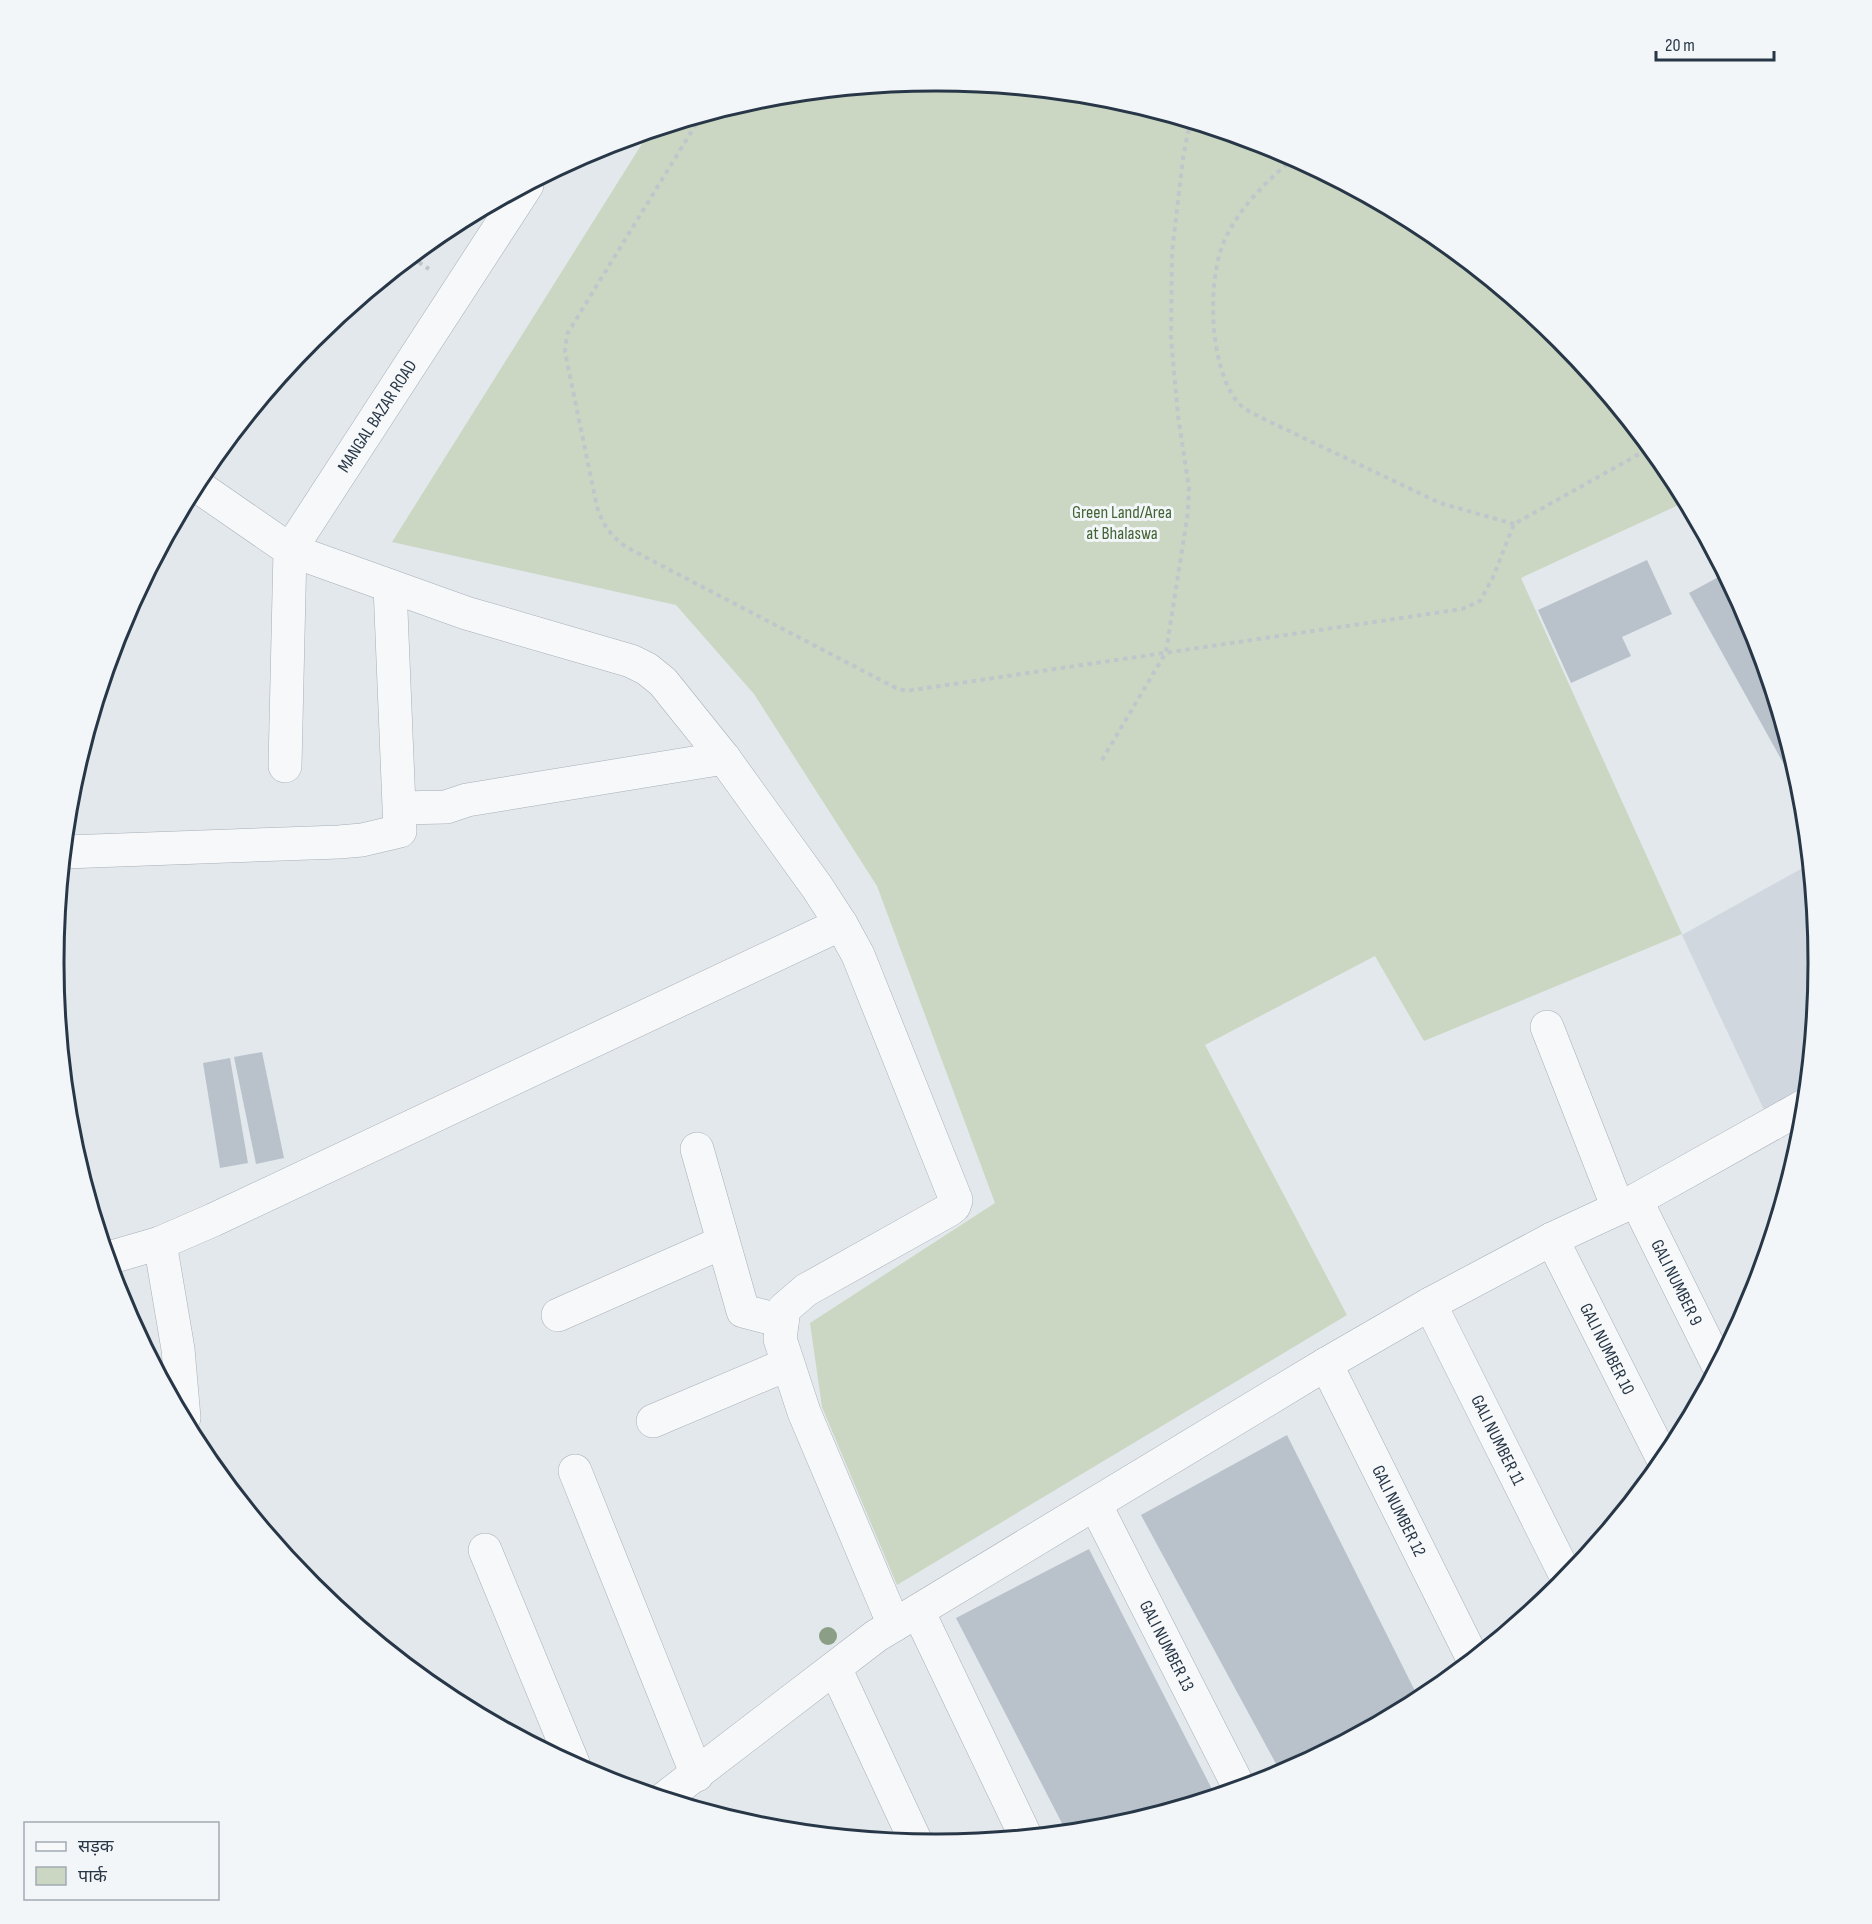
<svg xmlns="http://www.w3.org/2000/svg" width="1872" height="1924" viewBox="0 0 1872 1924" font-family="'Sofia Sans Condensed','Noto Sans Devanagari',sans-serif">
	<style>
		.built { fill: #d0d7df }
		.green { fill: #cbd7c3 }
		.building { fill: #b9c2cb }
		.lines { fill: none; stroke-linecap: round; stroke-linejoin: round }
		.minor-casing { stroke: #a7afb7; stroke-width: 34 }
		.path { stroke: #c0c6cb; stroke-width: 4; stroke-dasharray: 4.5 4.5; stroke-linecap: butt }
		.minor { stroke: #f6f8fa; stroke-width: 33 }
		.tree { fill: #8b9f87 }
		.labels { text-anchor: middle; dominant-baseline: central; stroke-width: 6; stroke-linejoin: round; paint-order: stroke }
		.street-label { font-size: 18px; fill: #283747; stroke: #f3f6f9 }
		.park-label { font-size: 18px; fill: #436434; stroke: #f3f6f9 }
		.rim { fill: none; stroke: #283747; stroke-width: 3 }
	</style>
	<rect width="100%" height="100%" fill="#e3e8ec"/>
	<polygon class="built" points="1808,865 1818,962 1806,1088 1764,1110 1682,935"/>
	<polygon class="green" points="936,80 1108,97 1274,147 1426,229 1560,339 1670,472 1685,502 1521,578 1682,934 1424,1041 1375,956 1205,1045 1347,1315 897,1585 822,1407 810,1323 995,1203 877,886 754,694 676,605 392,542 650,131 764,97"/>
	<g class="building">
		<polygon points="1647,560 1672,614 1622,637 1631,656 1571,683 1538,610"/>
		<polygon points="1724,574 1751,625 1802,797 1689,593"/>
		<polygon points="262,1052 284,1158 256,1164 234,1057"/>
		<polygon points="230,1058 248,1163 220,1168 203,1063"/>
		<polygon points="1287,1435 1419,1699 1281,1773 1141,1515"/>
		<polygon points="1089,1549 1215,1795 1108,1827 1066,1831 956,1618"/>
	</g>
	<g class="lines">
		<g class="minor-casing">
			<g id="minor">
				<path id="s1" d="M196 485 290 550 527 185"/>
				<polyline points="285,766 290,550 466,613 631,661 647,669 663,682 724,758 817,887 841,924 858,955 956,1200 954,1206 949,1210 806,1290 784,1309 780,1339 804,1412 894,1625"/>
				<polyline points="400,808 446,807 467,800 724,758"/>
				<polyline points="65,852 339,842 362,840 400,831 390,586"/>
				<polyline points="1547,1027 1618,1208"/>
				<polyline points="697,1149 743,1311 782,1321"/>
				<path id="s2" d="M1636 1200 1717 1363"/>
				<path id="s3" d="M1552 1239 1663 1459"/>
				<polyline points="160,1243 178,1349 184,1418"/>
				<polyline points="108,1258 160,1243 213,1220 841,924"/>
				<path id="s4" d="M1430 1304 1566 1576"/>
				<polyline points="558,1315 723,1242"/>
				<path id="s5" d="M1326 1364 1472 1657"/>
				<polyline points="653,1421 788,1364"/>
				<polyline points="575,1471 697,1775"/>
				<path id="s6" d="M1095 1504 1239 1787"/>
				<polyline points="485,1550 573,1763"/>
				<polyline points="918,1611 1025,1835"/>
				<polyline points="835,1668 916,1842"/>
				<polyline points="666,1797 876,1636 1326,1364 1430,1304 1552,1239 1636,1200 1804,1106"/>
			</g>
		</g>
		<g class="path">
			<path d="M701 116 567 334 565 352 597 507C604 526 609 534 626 547L896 688 906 691 1462 609 1480 601 1493 577 1514 524 1650 448"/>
			<path d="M1294 158C1268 180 1244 203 1228 233 1206 272 1208 363 1236 400 1243 410 1255 414 1266 420L1440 503 1514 524"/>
			<polyline points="411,257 429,269"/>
			<polyline points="1102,760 1166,652 1188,512 1189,488 1178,416 1171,338 1172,252 1183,158 1190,122"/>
		</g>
		<use href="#minor" class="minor"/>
	</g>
	<circle class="tree" cx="828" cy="1636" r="9"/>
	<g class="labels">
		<g class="street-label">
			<text stroke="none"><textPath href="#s1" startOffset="274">MANGAL BAZAR ROAD</textPath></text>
			<text stroke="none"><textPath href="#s2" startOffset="92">GALI NUMBER 9</textPath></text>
			<text stroke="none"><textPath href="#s3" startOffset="123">GALI NUMBER 10</textPath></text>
			<text stroke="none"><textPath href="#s4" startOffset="152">GALI NUMBER 11</textPath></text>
			<text stroke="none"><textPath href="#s5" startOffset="164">GALI NUMBER 12</textPath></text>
			<text stroke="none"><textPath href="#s6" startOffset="159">GALI NUMBER 13</textPath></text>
		</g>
		<g class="park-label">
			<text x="1122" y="512">Green Land/Area<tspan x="1122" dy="21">at Bhalaswa</tspan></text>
		</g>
	</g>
	<path d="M0 0H1872V1924H0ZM935 91H937A871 871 0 0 1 1808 962V963A871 871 0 0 1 937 1834H935A871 871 0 0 1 64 963V962A871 871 0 0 1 935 91Z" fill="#f3f6f9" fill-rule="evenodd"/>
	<path class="rim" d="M935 91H937A871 871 0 0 1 1808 962V963A871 871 0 0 1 937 1834H935A871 871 0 0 1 64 963V962A871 871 0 0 1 935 91Z"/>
	<rect x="24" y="1822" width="195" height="78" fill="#f3f6f9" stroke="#a2aab2" stroke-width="1.5"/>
	<rect x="36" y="1842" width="30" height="9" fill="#f6f8fa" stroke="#a2aab2" stroke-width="1.5"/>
	<text x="78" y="1852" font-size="18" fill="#283747">सड़क</text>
	<rect x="36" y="1867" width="30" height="18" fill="#cbd7c3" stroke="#a2aab2" stroke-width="1.5"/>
	<text x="78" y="1882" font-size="18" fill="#283747">पार्क</text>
	<path d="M1656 51v9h118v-9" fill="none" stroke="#283747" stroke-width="3"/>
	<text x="1665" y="51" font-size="18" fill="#283747" stroke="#f3f6f9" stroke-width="4.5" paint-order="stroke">20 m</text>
</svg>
